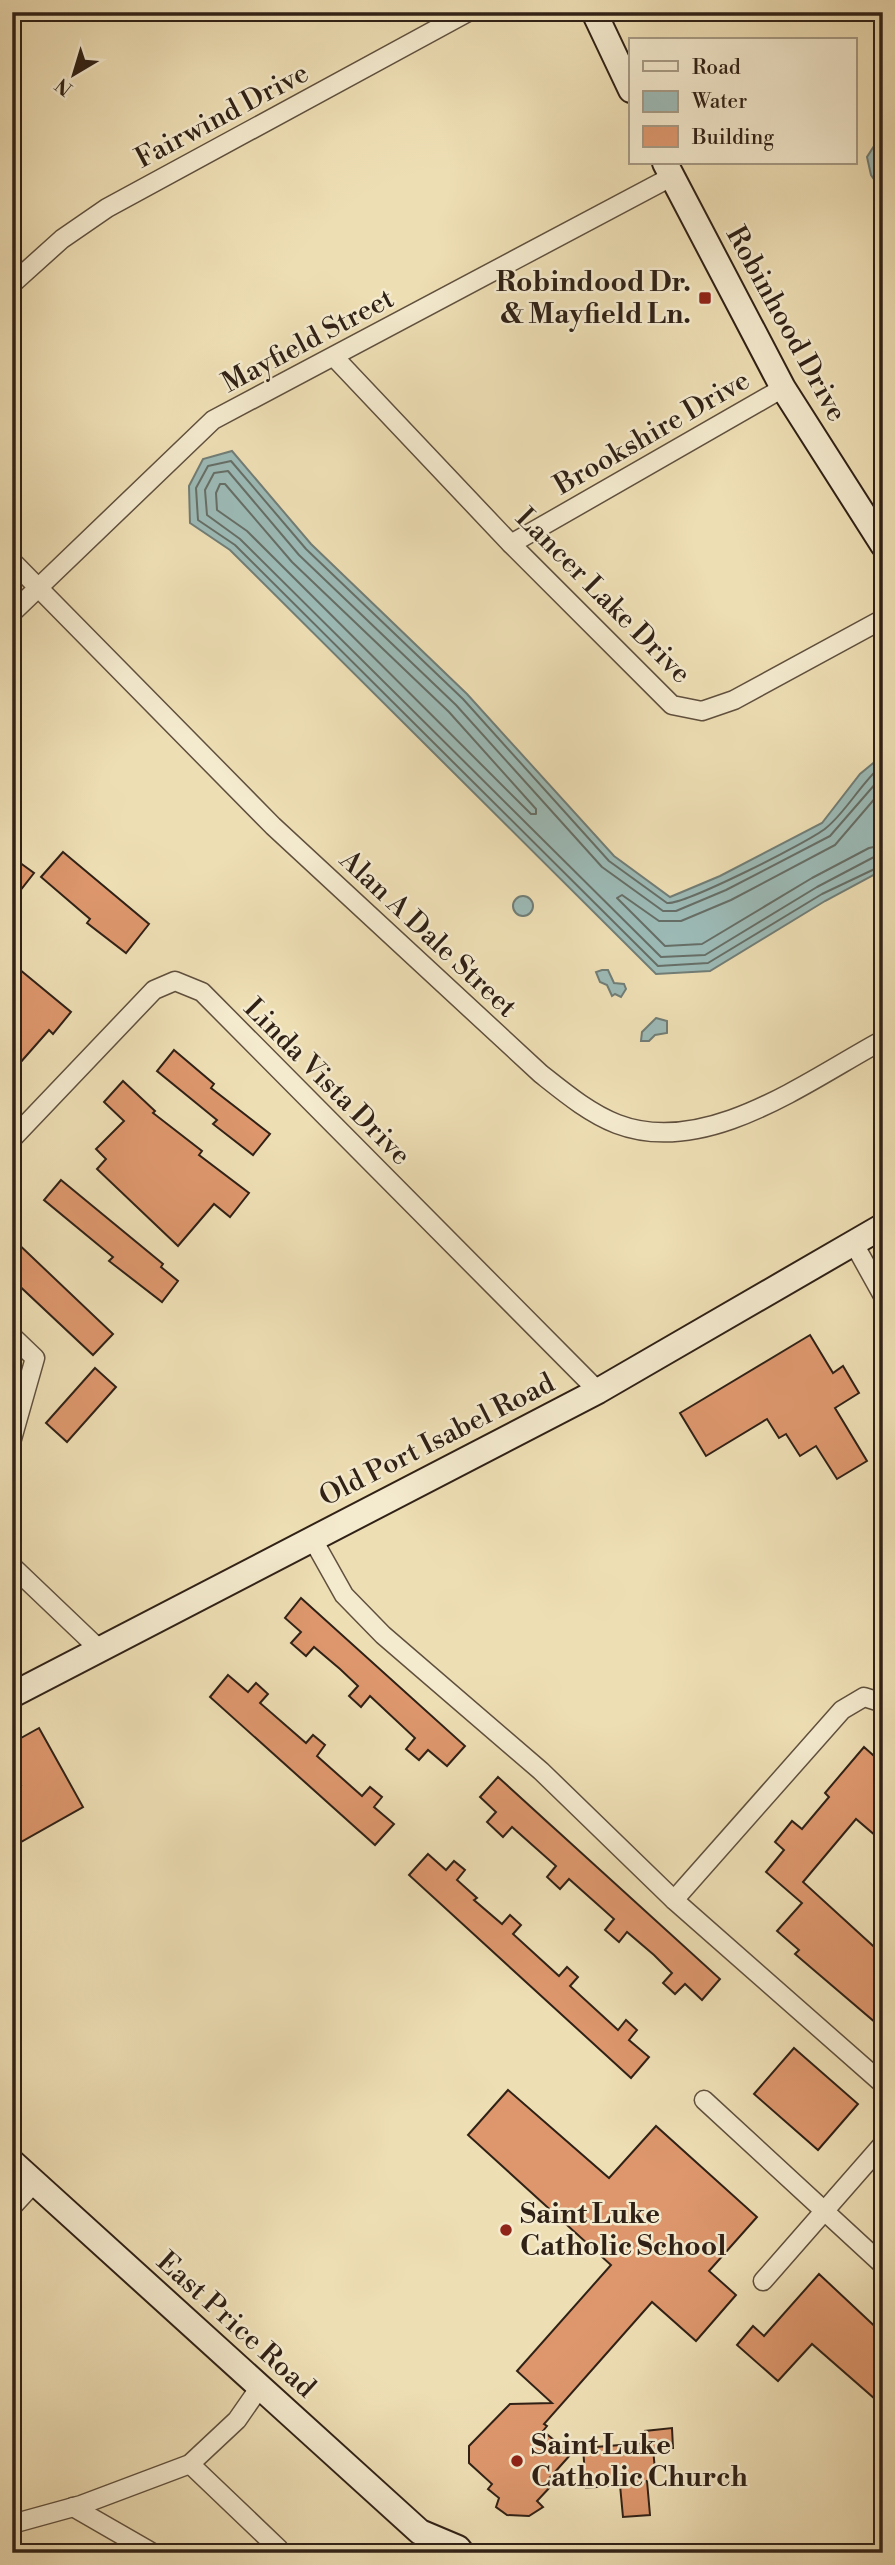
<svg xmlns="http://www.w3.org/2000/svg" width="895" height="2565" viewBox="0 0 895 2565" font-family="'Libre Bodoni',serif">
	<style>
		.water { fill: #9cbab6; stroke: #717d76; stroke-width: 2 }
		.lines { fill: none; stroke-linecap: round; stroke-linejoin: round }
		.shore { stroke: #666e66; stroke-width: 2 }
		.building { fill: #de976d; stroke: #302116; stroke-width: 2 }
		.street-casing { stroke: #60503e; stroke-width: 21 }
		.secondary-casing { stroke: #302116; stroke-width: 28 }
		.street { stroke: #f4eace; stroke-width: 18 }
		.secondary { stroke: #f4eace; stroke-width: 24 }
		.poi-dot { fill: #8f2418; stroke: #f4eace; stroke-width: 2.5 }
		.labels { text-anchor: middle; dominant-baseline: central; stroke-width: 5; stroke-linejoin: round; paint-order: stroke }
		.street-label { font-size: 28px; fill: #302116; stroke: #f4eace }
		.poi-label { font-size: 28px; font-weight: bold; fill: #302116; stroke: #f4eace; text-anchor: start }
	</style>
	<rect width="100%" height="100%" fill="#eedeb4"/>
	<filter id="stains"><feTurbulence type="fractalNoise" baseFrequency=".00286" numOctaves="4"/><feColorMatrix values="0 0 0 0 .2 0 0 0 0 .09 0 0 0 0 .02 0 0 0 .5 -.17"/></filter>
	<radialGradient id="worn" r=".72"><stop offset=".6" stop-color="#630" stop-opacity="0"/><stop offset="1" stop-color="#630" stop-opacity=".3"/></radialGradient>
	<g class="water">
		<polygon points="883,132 883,192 871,175 867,157"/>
		<polygon points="232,451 311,544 467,694 614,856 670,897 720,876 822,823 860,774 883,755 883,870 825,901 710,971 656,974 230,550 190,523 189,486 203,459"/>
		<circle cx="523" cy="906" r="10"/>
		<polygon points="602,970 608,970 614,983 624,984 626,989 621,997 615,994 612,996 607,985 600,982 596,972"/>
		<polygon points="656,1018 667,1021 667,1033 655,1035 649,1041 641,1041 642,1032"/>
	</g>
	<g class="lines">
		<g class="shore">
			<polygon points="220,484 225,484 292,562 449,712 536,809 536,814 531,814 247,531 217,510 216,493"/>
			<path d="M883 764C861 783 846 812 826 828 809 842 684 905 667 903L609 861 463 699 306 549 231 461 208 466 196 488 198 520 235 545 658 966 708 963 822 894 883 865"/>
			<polyline points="883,775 830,836 726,890 676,911 663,911 602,867 456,705 299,555 228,471 214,473 205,490 207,515 240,539 661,957 705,955 817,887 874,857 883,856"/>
			<polyline points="883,789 835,845 731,900 681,921 659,921 622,895 617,898 665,946 702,944 812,878 869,848 883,845"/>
		</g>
	</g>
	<g class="building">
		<polygon points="63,852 149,924 126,953 87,923 90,919 41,877"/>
		<polygon points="12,857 34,873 12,901"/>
		<polygon points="19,969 71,1012 53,1034 49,1030 12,1072 12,977"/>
		<polygon points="174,1050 214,1084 211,1088 270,1134 253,1155 213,1124 217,1120 157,1071"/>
		<polygon points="123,1081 155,1111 153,1113 202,1151 199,1155 249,1193 230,1217 214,1204 178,1246 97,1169 106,1159 96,1149 124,1121 104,1102"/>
		<polygon points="61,1180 163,1264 161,1267 178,1281 162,1302 109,1261 113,1257 44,1200"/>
		<polygon points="12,1238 113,1334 93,1355 12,1279"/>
		<polygon points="810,1335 833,1373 843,1366 859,1393 835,1408 867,1461 837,1479 816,1446 800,1456 786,1434 779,1438 767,1419 706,1456 680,1413"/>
		<polygon points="95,1368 116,1387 67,1442 46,1423"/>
		<polygon points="301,1598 465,1746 447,1766 428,1750 419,1760 406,1749 415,1738 370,1696 361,1707 349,1696 358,1686 340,1669 314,1647 306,1656 291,1643 301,1632 285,1618"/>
		<polygon points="228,1675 248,1692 256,1683 268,1694 260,1703 306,1743 313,1735 325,1745 317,1756 362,1796 370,1787 382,1797 374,1807 394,1824 375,1845 210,1697"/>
		<polygon points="39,1728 83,1807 12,1847 12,1790 21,1785 12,1769 12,1743"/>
		<polygon points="864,1747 883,1764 883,1842 856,1819 803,1882 883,1955 883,2029 795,1954 799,1950 777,1931 802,1903 766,1872 784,1850 775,1842 792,1821 802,1829 829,1797 825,1793"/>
		<polygon points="498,1777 720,1979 702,2000 685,1984 675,1994 663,1983 672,1973 654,1955 627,1932 619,1942 605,1930 614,1919 569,1879 560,1889 547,1877 556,1866 512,1827 503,1837 487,1822 496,1812 480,1797"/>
		<polygon points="428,1854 446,1870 454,1861 465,1870 457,1880 477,1898 474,1900 502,1924 510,1915 521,1925 513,1934 559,1976 567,1967 578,1977 570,1986 618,2030 626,2020 637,2030 629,2040 649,2057 631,2078 409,1875"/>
		<polygon points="794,2048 858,2104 818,2150 754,2094"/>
		<polygon points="508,2090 609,2178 656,2126 757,2217 709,2271 736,2295 696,2341 652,2302 544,2424 547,2426 543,2431 571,2454 546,2482 551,2486 537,2501 543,2507 529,2516 507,2515 496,2507 499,2498 488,2489 492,2484 469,2463 469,2446 510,2404 552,2403 517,2371 611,2265 468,2135"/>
		<polygon points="819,2274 883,2334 883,2406 812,2344 778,2381 737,2345 753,2326 764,2336"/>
		<polygon points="672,2428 673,2448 653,2449 656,2480 647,2481 650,2515 623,2517 620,2485 586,2488 583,2448 646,2443 645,2431"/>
	</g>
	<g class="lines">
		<g class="street-casing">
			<g id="street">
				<polyline points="12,284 62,239 107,208 468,12"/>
				<polyline points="335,358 511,544 672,705 702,711 734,700 883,619"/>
				<polyline points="511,544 783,388"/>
				<path d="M12 561 273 826 541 1074C565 1093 589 1113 617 1124 706 1158 807 1081 883 1040"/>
				<polyline points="12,613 213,420 671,177"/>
				<polyline points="12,1139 154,990 175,981 202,992 598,1391"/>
				<polyline points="853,1242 883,1296"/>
				<polyline points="12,1336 35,1358 12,1439"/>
				<polyline points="312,1538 344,1595 383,1635 541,1771 674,1900 883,2084"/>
				<polyline points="12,1566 98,1648"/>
				<polyline points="674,1900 842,1710 864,1697 883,1703"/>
				<polyline points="704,2100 883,2265"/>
				<polyline points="12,2207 35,2182"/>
				<polyline points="763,2281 883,2144"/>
				<polyline points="190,2464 279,2549 265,2553"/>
				<polyline points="73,2507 153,2553"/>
				<polyline points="12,2524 81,2505 190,2464 237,2420 260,2387"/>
			</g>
		</g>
		<g class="secondary-casing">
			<g id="secondary">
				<polyline points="594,12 631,90"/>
				<polyline points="665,163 783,388 883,545"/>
				<polyline points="12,1695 598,1391 883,1226"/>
				<polyline points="12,2162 420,2532 458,2548 462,2553"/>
			</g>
		</g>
		<use href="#street" class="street"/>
		<use href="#secondary" class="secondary"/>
	</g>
	<g class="poi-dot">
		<rect x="698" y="291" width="14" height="14" rx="3.5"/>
		<circle cx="506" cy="2230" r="7"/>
		<circle cx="517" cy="2461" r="7"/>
	</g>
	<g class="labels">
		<g class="street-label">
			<text transform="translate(222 116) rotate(-28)">Fairwind Drive</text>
			<text transform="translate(786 324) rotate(61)">Robinhood Drive</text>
			<text transform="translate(308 341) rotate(-28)">Mayfield Street</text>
			<text transform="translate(652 433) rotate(-30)">Brookshire Drive</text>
			<text transform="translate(603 596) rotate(45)">Lancer Lake Drive</text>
			<text transform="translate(428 934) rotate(43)">Alan A Dale Street</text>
			<text transform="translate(327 1082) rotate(45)">Linda Vista Drive</text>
			<text transform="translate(437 1440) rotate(-27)">Old Port Isabel Road</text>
			<text transform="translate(236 2325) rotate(42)">East Price Road</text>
		</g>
		<g class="poi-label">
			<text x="691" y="282" text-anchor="end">Robindood Dr.<tspan x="691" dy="32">&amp; Mayfield Ln.</tspan></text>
			<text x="520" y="2214">Saint Luke<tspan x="520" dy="32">Catholic School</tspan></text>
			<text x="531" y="2445">Saint Luke<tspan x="531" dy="32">Catholic Church</tspan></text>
		</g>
	</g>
	<rect width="895" height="2565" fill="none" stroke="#eedeb4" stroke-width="42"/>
	<rect x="14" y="14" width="867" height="2537" fill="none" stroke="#302116" stroke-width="3.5"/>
	<rect x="21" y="21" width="853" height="2523" fill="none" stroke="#302116" stroke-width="2"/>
	<rect x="629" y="38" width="228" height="126" fill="#f4eace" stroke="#a69a84" stroke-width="2"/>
	<rect x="643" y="61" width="35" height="10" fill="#f4eace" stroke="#a69a84" stroke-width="2"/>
	<text x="692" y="74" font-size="21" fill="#302116">Road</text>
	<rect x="643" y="91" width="35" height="21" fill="#9cbab6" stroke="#a69a84" stroke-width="2"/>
	<text x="692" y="108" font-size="21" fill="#302116">Water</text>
	<rect x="643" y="126" width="35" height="21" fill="#de976d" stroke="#a69a84" stroke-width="2"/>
	<text x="692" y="144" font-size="21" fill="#302116">Building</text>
	<g transform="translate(74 74) rotate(218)" stroke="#f4eace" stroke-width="5" paint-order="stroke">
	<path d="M0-5L12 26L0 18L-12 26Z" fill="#302116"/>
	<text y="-10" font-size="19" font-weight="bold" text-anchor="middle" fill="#302116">N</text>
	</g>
	<rect width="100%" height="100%" filter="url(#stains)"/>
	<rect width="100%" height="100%" fill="url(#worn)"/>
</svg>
